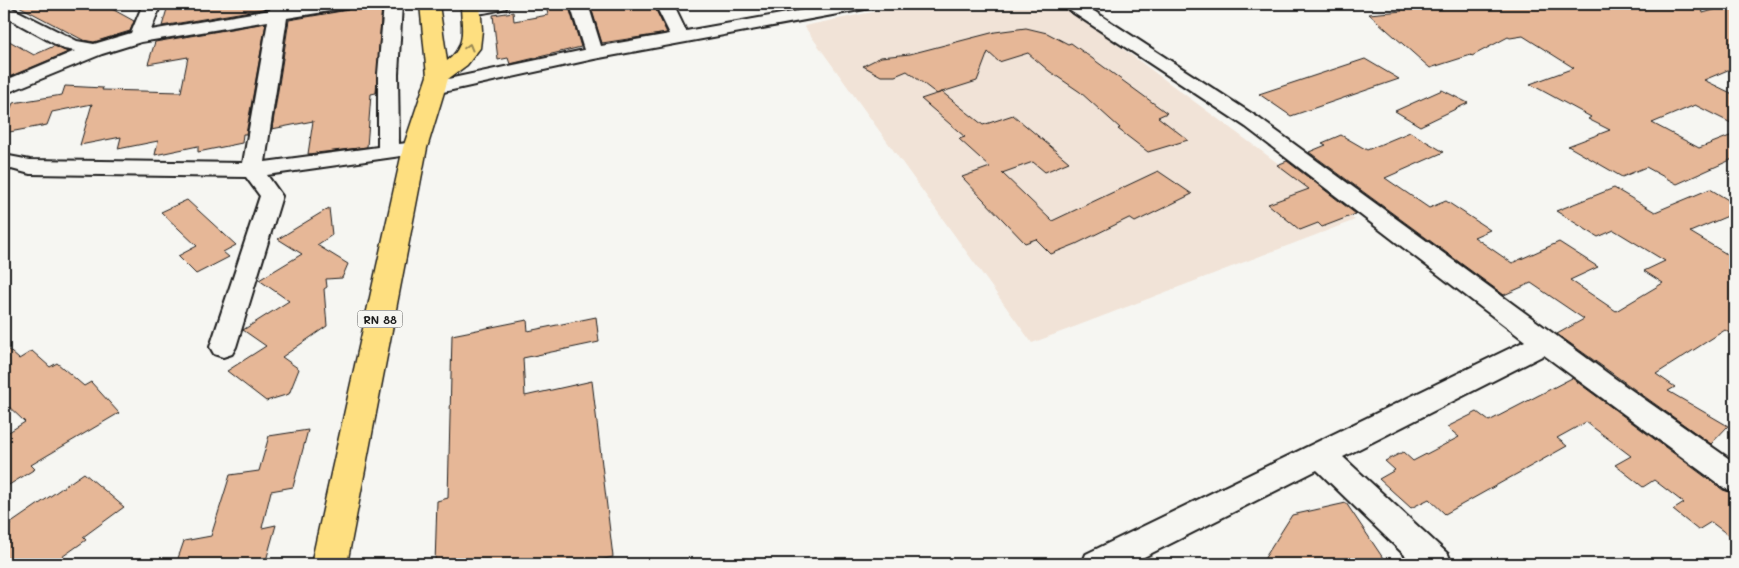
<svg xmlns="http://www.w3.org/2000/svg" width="1739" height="568" viewBox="0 0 1739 568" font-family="Mali,sans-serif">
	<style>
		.built { fill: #f1e3d7 }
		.building { fill: #e6b797; stroke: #1c1c1c }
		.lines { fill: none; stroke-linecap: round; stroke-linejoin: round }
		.minor-casing { stroke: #1c1c1c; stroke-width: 4 }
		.major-casing { stroke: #1c1c1c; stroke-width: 3 }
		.minor { fill: #f6f6f2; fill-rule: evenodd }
		.major { fill: #fedf80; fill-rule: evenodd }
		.oneway { stroke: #988753 }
		.labels { text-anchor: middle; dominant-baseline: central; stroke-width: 4; stroke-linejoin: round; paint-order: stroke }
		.shield { fill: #f6f6f2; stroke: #5d5d5c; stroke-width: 1 }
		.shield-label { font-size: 11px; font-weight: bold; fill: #1c1c1c }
	</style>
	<rect width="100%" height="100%" fill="#f6f6f2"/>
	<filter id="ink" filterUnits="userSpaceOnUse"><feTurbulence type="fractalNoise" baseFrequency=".02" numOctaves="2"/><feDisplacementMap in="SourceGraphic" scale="10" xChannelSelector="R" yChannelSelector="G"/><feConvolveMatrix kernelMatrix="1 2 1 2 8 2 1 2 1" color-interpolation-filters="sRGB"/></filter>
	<g filter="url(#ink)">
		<polygon class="built" points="911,4 1062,4 1355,220 1032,343 804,26"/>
		<g class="building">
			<polygon points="15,4 103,4 134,21 130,31 94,42 83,40"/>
			<polygon points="201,4 269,4 268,8 162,26 167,9"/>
			<polygon points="353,4 382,4 376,93 371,94 367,147 308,154 313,121 272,129 289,20 348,10"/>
			<polygon points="568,4 581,47 510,64 508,58 498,60 493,15 513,12 514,21 548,15 546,6"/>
			<polygon points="590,4 653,4 667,33 602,43"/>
			<polygon points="1393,4 1701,4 1703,13 1735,4 1735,67 1704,80 1735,95 1735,125 1695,105 1652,123 1699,148 1735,134 1735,158 1677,184 1646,167 1622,177 1568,146 1610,130 1588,119 1591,117 1530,84 1574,68 1523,36 1510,38 1508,37 1472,56 1471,55 1430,68 1369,14 1402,11"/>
			<polygon points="266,23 246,134 243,134 242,143 198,152 198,146 155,155 158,141 118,149 121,137 80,145 92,104 52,112 47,125 4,133 4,125 13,103 62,95 65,86 103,88 102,90 181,92 188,57 148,64 155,42"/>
			<polygon points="1026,28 1047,33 1068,44 1071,43 1167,113 1158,117 1188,140 1148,152 1118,129 1120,128 1080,92 1049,71 1028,53 999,62 988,52 977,81 942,92 983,125 1013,115 1069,162 1045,172 1033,162 1002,173 1052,221 1158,171 1192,194 1135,222 1129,218 1076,244 1051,254 1036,239 1025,243 962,177 990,167 959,139 965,137 921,99 942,92 937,94 907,71 895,76 881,76 863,66 881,57 910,54 995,32"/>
			<polygon points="4,38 34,55 54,46 68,52 4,79"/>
			<polygon points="1365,59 1399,79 1291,116 1259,94"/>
			<polygon points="1442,90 1468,103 1420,126 1395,111"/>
			<polygon points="1410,132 1444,152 1385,178 1429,208 1446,201 1490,230 1474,237 1512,263 1559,242 1598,267 1570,280 1616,311 1663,283 1644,271 1665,261 1614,230 1598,237 1556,211 1614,188 1655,212 1710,189 1735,204 1735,213 1690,232 1735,259 1735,337 1725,330 1656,374 1675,387 1668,391 1728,426 1711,444 1557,334 1584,319 1531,283 1504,295 1309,152 1326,145 1322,143 1341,135 1367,150"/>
			<polygon points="1287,161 1356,214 1322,227 1318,223 1300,230 1268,204 1309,189 1277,165"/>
			<polygon points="187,200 236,245 223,252 229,257 196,274 178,256 197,246 161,212"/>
			<polygon points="329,208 332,235 317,245 348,264 342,278 326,279 327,287 324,289 327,326 282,357 299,369 289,394 266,401 227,371 266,346 243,330 289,301 259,280 302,254 278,239"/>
			<polygon points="596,317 599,342 523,358 525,396 592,381 613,557 583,564 435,564 437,501 448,498 452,335 527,320 528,331"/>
			<polygon points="4,346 19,359 32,351 50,367 57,363 84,386 91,382 119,413 31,465 35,469 4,488 4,435 25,422 4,402"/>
			<polygon points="1572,378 1723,490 1735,494 1735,540 1711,522 1698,530 1673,510 1684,503 1654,480 1643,487 1615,465 1631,456 1586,422 1557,438 1567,446 1445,514 1429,499 1411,508 1379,479 1395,470 1385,461 1403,452 1413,461 1459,437 1447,427 1477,412 1489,421"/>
			<polygon points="308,430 293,487 271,491 262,528 276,525 265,564 176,564 184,541 211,536 230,475 259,471 269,436"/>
			<polygon points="84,473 124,507 83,537 86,540 52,564 4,564 4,528"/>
			<polygon points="1346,503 1387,564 1261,564 1292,515"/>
		</g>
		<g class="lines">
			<g class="minor-casing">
				<g id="minor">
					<polygon points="4,4 77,41 94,44 131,33 143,4 161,4 151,30 270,10 271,4 289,4 288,7 311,4 351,4 348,8 342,9 287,18 265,162 378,147 378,74 384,4 402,4 398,74 399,144 415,142 423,143 426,148 423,153 415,154 267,175 282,196 236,347 232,354 223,357 214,354 210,347 260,196 246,177 30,174 4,167 4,155 30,160 243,163 268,21 141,42 102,54 4,94 4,81 75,51 64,49 4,16"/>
					<path d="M471 4H509L506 8C494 11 477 16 465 13L462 9 465 5Z"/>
					<polygon points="570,4 588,4 601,46 670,34 655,4 673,4 686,31 837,4 874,4 871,8 865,9 594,59 434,94 427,92 424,88 427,84 434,82 584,50"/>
					<polygon points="1063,4 1083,4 1260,119 1610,375 1735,463 1735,492 1724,488 1544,355 1343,457 1448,554 1452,564 1414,564 1317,470 1130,564 1082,564 1086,554 1525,341 1246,127 1066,8"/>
				</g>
			</g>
			<g class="major-casing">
				<path id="major" d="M420 4H439L447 61C468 45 461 27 461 4H480L482 30 480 48 467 65 448 79 427 148 347 564H311L403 148 427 76Z"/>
			</g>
			<use href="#minor" class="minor"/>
			<use href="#major" class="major"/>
		</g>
		<defs><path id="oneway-chevron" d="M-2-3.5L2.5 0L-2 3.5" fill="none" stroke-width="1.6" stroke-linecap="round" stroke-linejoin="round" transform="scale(1.25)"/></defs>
		<use class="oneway" href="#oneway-chevron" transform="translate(469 47) rotate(-75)"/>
	</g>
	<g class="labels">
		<rect class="shield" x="357.5" y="310.5" width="45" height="17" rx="4"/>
		<g class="shield-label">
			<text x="380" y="319">RN 88</text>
		</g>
	</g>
	<rect width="1739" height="568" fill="none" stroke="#f6f6f2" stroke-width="20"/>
	<rect x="10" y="10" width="1719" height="548" fill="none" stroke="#1c1c1c" stroke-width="2" filter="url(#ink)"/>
</svg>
